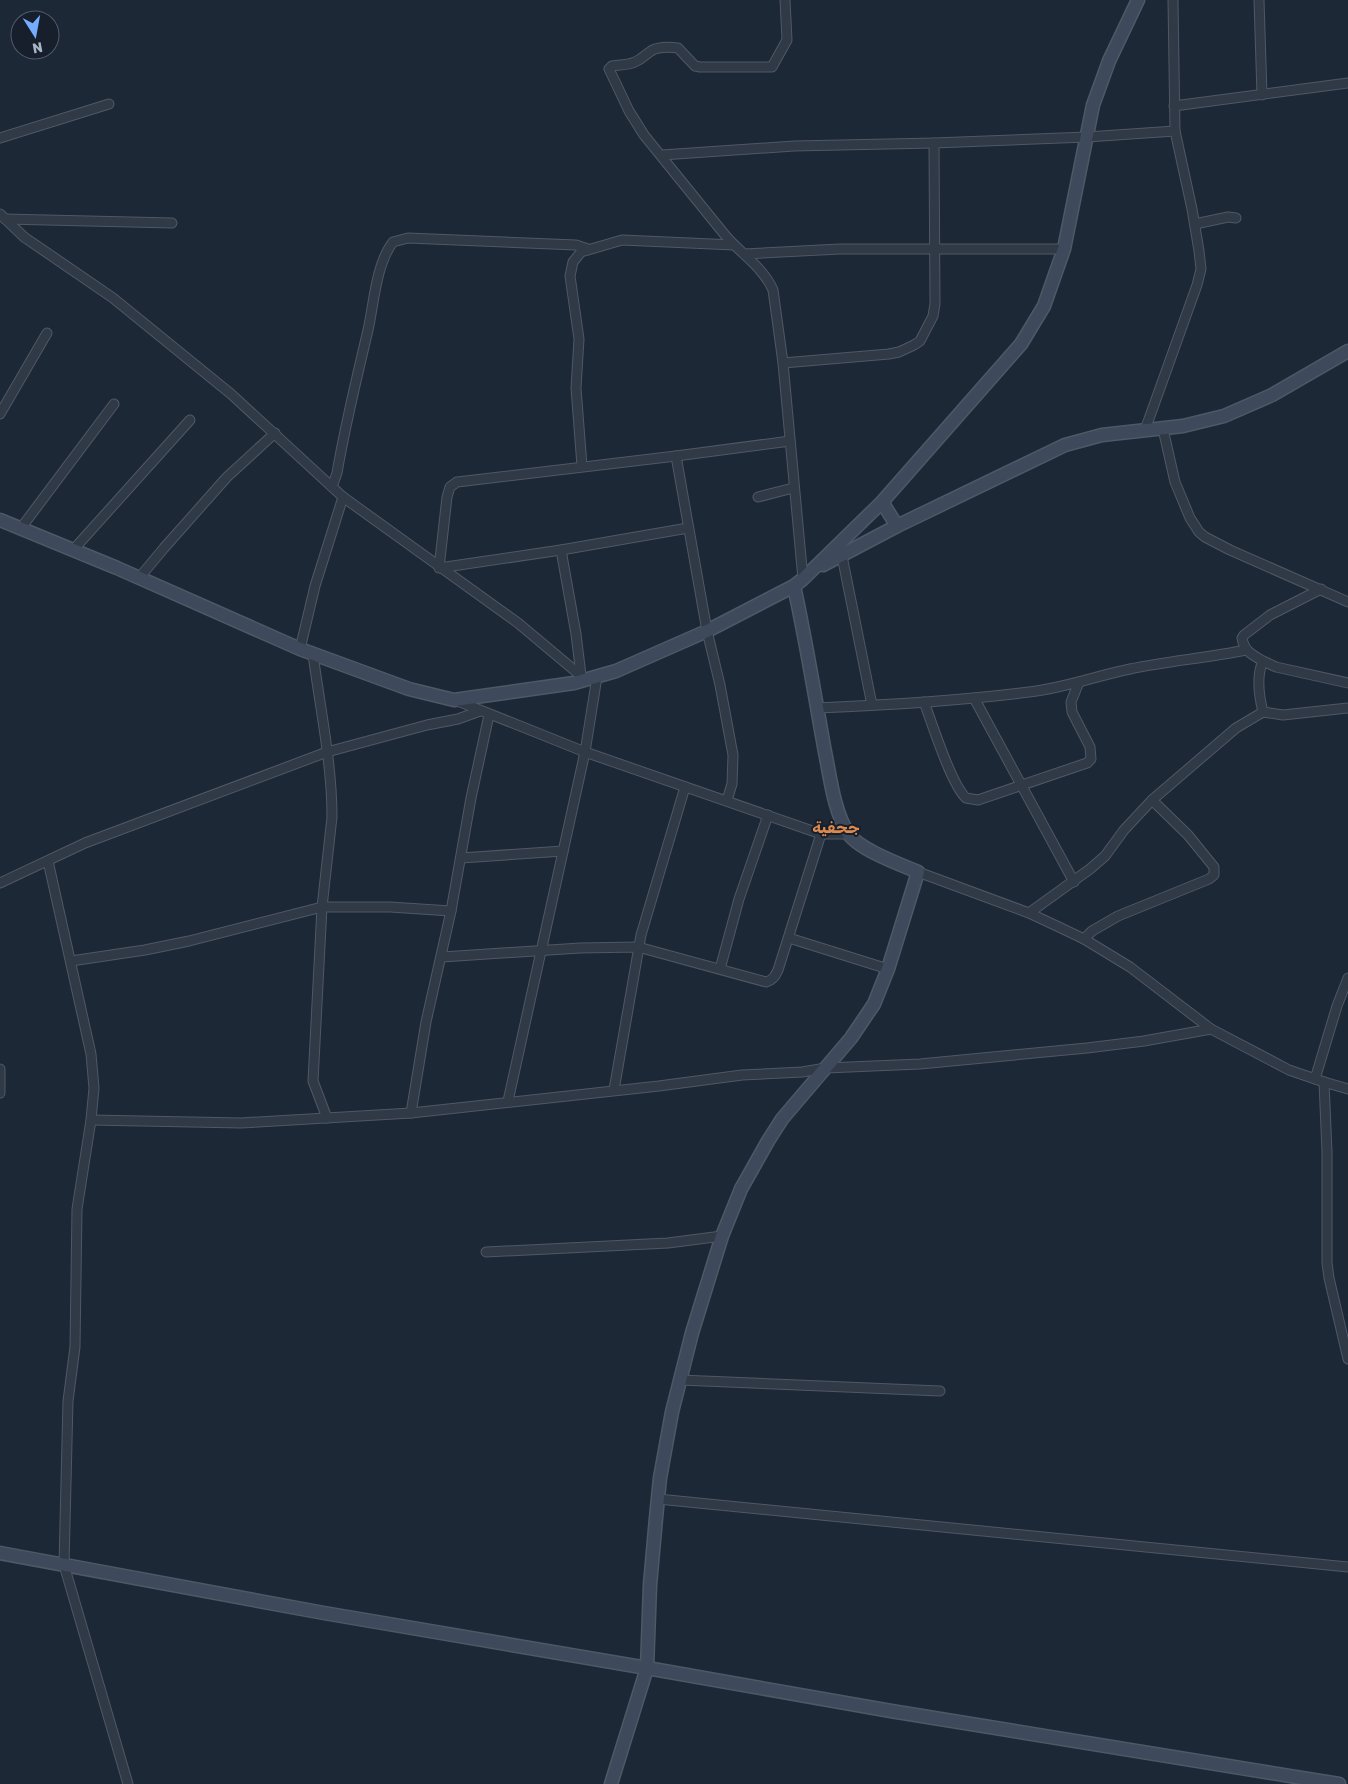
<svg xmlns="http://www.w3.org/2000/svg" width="1348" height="1784" viewBox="0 0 1348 1784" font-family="Rubik,'Noto Sans Arabic',sans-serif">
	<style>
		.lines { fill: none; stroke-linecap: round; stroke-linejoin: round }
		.street-casing { stroke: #4e5866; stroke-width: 11 }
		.secondary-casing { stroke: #4e5866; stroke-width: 15 }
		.street { stroke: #303a47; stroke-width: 9 }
		.secondary { stroke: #3e495b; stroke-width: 12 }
		.labels { text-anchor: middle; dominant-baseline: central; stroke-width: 4; stroke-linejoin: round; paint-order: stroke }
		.quarter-label { font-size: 16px; font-weight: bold; fill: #dc8a4e; stroke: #161f2b }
	</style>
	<rect width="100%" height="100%" fill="#1d2837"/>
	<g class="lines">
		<g class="street-casing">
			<g id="street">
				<path d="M785 0 787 40 772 67H700L695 66 678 48C670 47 659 46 651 51 645 55 642 59 635 62 628 65 619 65 612 66L609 69 629 111 644 135 725 235C740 253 763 267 773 290L783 363 803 579"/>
				<polyline points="1259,0 1262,95"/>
				<polyline points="1174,106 1348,83"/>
				<polyline points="0,138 109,104"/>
				<polyline points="662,155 794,146 934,143 1087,137 1175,131"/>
				<polyline points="0,214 24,237 113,298 231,394 343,497 518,623 586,680"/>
				<polyline points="5,219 172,223"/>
				<polyline points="1195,224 1228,217 1236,218"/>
				<polyline points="745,254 840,249 1064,249"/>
				<polyline points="783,363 889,354 899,352 914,345 920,341 933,316 935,304 934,143"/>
				<polyline points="0,414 47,333"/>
				<polyline points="1163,429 1175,482 1190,518 1199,532 1205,537 1230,550 1348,602"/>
				<polyline points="1145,430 1197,285 1201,269 1199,251 1192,209 1175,131 1173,0"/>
				<polyline points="676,456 707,631 720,685 733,755 732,784 727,800"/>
				<polyline points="582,466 576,388 579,339 570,276 573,262 581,252 622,240 734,245"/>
				<path d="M332 487 337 473C345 425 357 377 368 330 374 303 376 264 393 242L408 238 576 245 588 249"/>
				<polyline points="758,497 793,488"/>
				<polyline points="21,528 114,404"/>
				<polyline points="688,528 561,550 439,568 447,497 450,487 457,482 676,456 790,441"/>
				<polyline points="74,549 190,420"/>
				<polyline points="561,550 576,634 581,675"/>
				<polyline points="842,556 872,705"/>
				<polyline points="139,578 164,548 227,477 275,433"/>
				<polyline points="300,649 315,586 343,497"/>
				<path d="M313 654C320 708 332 763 332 817L322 907 313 1081 327 1118"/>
				<polyline points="1263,661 1276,667 1348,683"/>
				<polyline points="974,698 1074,882"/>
				<polyline points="455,700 585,752 821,834 848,834"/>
				<path d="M924 702C932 723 951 784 966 798L978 800 1087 763 1091 759 1090 747 1072 712 1071 702 1079 682"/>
				<path d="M817 708C888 705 959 701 1029 692 1064 688 1096 676 1130 669 1168 661 1207 658 1246 650"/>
				<path d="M1263 712C1259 696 1256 676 1263 661 1252 655 1244 651 1242 638L1244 635 1270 615 1321 589"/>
				<polyline points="461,858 563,851"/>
				<polyline points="48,861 91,1054 94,1088 91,1120 77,1209 75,1347 68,1401 64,1565 128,1784"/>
				<polyline points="918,872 1029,913 1061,928 1084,939 1130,967 1211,1029 1289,1070 1324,1082 1348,1089"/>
				<polyline points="0,883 85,843 327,752 427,725 458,719 480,711"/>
				<polyline points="1029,913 1090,869 1105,856 1124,830 1152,800 1236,728 1263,712 1283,715 1348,708"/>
				<polyline points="789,938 888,969"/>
				<polyline points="1084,939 1092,931 1118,916 1209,879 1214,875 1214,867 1188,835 1152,800"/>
				<path d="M442 957 580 948 638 947 766 982C773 980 775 976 778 970L821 834"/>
				<polyline points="71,961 145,950 189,941 322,907 390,907 451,911"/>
				<polyline points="720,969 739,899 768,815"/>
				<polyline points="0,1069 0,1093"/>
				<polyline points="1315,1079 1337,1006 1348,978"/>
				<polyline points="1324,1082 1327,1152 1327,1263 1329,1278 1348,1359"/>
				<polyline points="614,1090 641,935 685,787"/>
				<polyline points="508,1101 585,752 597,677"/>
				<polyline points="411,1113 426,1022 451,911 471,798 489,715"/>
				<polyline points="91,1120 241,1123 411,1113 659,1086 742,1075 802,1072 826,1068 920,1064 1087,1048 1144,1041 1211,1029"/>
				<polyline points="486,1252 668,1243 722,1236"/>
				<polyline points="680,1380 940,1391"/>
				<polyline points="658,1499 1348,1567"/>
			</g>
		</g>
		<g class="secondary-casing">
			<g id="secondary">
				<polyline points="882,502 897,526"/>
				<polyline points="0,520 117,568 300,649 409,689 454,700 574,683 616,671 707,631 794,586 803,579 882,502 1021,344 1044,306 1064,249 1093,105 1109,61 1138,0"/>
				<polyline points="823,565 897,526 1065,445 1102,435 1183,426 1224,416 1272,395 1348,351"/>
				<polyline points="0,1553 324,1613 647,1668 891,1711 1339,1784"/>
				<path d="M611 1784 647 1668 650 1585 656 1518 660 1478 672 1412 692 1333 722 1236 741 1189 768 1141 782 1119 851 1038 874 1004 888 969 918 872C899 864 858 849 848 833 834 812 830 776 825 752 815 697 806 641 794 586"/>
			</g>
		</g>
		<use href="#street" class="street"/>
		<use href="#secondary" class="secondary"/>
	</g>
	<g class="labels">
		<g class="quarter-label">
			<text x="836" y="827">جحفية</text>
		</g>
	</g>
	<g transform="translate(35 35) rotate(169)"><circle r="24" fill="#161f2b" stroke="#515b69"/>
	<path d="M0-4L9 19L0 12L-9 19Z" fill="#75acff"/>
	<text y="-8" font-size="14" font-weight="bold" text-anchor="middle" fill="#aab5c5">N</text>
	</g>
</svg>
